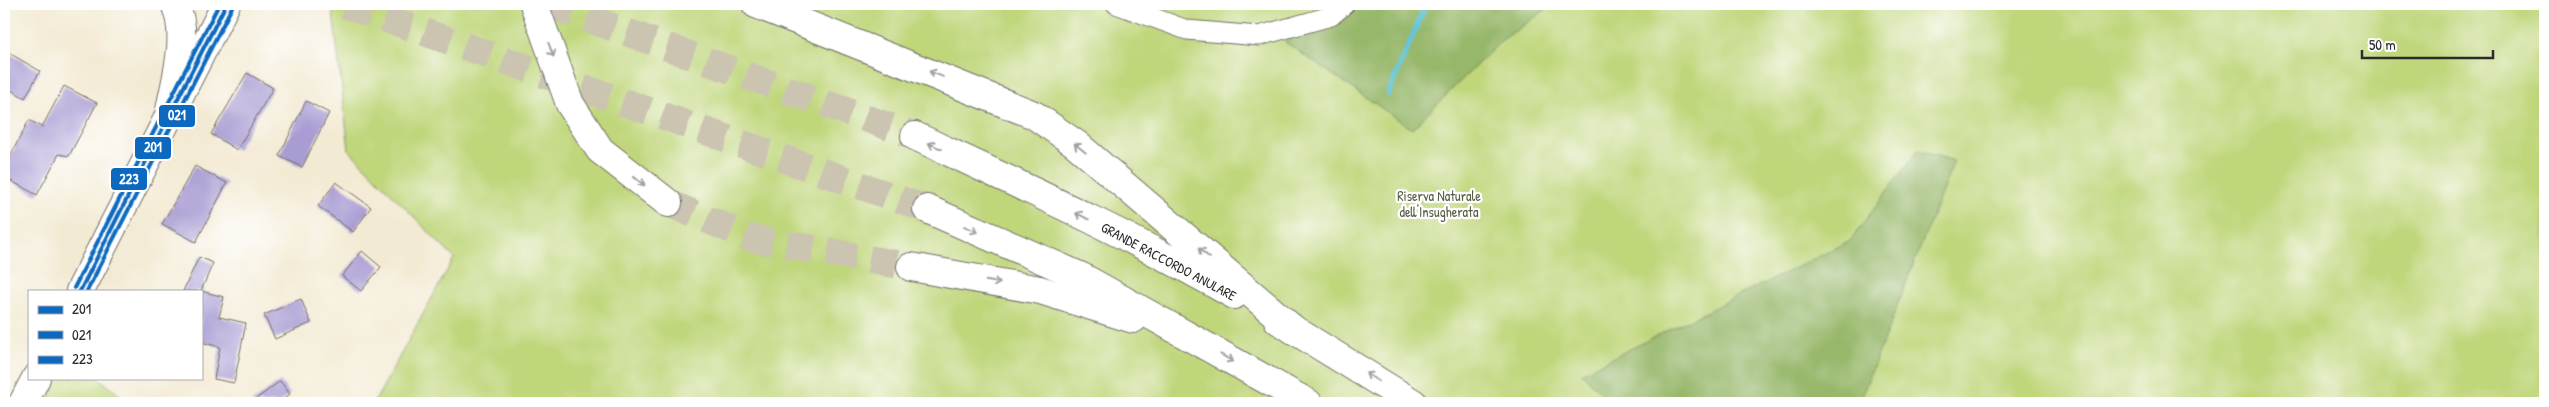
<svg xmlns="http://www.w3.org/2000/svg" width="2549" height="407" viewBox="0 0 2549 407" font-family="'Patrick Hand',sans-serif">
	<style>
		.green { fill: #bfd67a; stroke: #758052 }
		.forest { fill: #97b76a; stroke: #61714a }
		.lines { fill: none; stroke-linecap: round; stroke-linejoin: round }
		.stream { stroke: #60c7dd; stroke-width: 5 }
		.building { fill: #a99cd3 }
		.motorway-tunnel { stroke: #cbc4b1; stroke-width: 28; stroke-dasharray: 28 14; stroke-linecap: butt }
		.minor-casing { stroke: #716e66; stroke-width: 21 }
		.primary-casing { stroke: #716e66; stroke-width: 30 }
		.motorway-casing { stroke: #716e66; stroke-width: 30 }
		.minor { stroke: #fff; stroke-width: 19 }
		.primary { stroke: #fff; stroke-width: 28 }
		.motorway { stroke: #fff; stroke-width: 28 }
		.bus-1-casing { stroke: #fff; stroke-width: 8 }
		.bus-2-casing { stroke: #fff; stroke-width: 8 }
		.bus-3-casing { stroke: #fff; stroke-width: 8 }
		.bus-1 { stroke: #0c69bf; stroke-width: 4 }
		.bus-2 { stroke: #0c69bf; stroke-width: 4 }
		.bus-3 { stroke: #0c69bf; stroke-width: 4 }
		.oneway { stroke: #a0a0a0 }
		.labels { text-anchor: middle; dominant-baseline: central; stroke-width: 4.5; stroke-linejoin: round; paint-order: stroke }
		.park-label { font-size: 14px; fill: #575e43; stroke: #fff }
		.street-label { font-size: 14px; fill: #2b2b2b; stroke: #fff }
		.line-badge { stroke: #fff; stroke-width: 2 }
		.badge-label { font-size: 14px; text-anchor: middle; font-weight: bold; fill: #fff }
	</style>
	<rect width="100%" height="100%" fill="#fff"/>
	<filter id="ink" filterUnits="userSpaceOnUse"><feTurbulence type="fractalNoise" baseFrequency=".02" numOctaves="2"/><feDisplacementMap in="SourceGraphic" scale="10" xChannelSelector="R" yChannelSelector="G"/><feConvolveMatrix kernelMatrix="1 2 1 2 8 2 1 2 1" color-interpolation-filters="sRGB"/></filter>
	<filter id="wash" filterUnits="userSpaceOnUse"><feTurbulence type="fractalNoise" baseFrequency=".0096" numOctaves="4" result="noise"/><feDisplacementMap in="SourceGraphic" scale="20" xChannelSelector="R" yChannelSelector="G"/><feGaussianBlur stdDeviation="1.12" result="paint"/><feColorMatrix in="noise" values="0 0 0 0 0 0 0 0 0 0 0 0 0 0 0 0 0 1.4 0 .05"/><feComposite in="paint" operator="in"/></filter>
	<g filter="url(#wash)">
		<rect width="100%" height="100%" fill="#f3ead3"/>
		<g class="green">
			<polygon points="332,4 2545,4 2545,403 374,403 454,258 349,150"/>
			<polygon points="58,378 99,378 129,403 47,403"/>
		</g>
		<g class="forest">
			<polygon points="1330,4 1554,4 1502,40 1412,129 1285,42"/>
			<polygon points="1918,150 1954,161 1859,403 1612,403 1581,373 1850,241"/>
		</g>
		<g class="lines">
			<polyline class="stream" points="1388,94 1426,4"/>
		</g>
		<g id="blocks">
			<g class="building">
				<polygon points="4,50 40,71 25,98 4,86"/>
				<polygon points="247,73 273,88 237,150 211,134"/>
				<polygon points="64,86 97,103 69,156 59,154 37,195 4,177 4,168 29,120 42,127"/>
				<polygon points="306,101 329,113 302,167 279,156"/>
				<polygon points="195,166 227,183 196,242 162,224"/>
				<polygon points="336,182 371,207 353,232 318,206"/>
				<polygon points="362,251 381,267 361,291 342,276"/>
				<polygon points="199,257 213,263 201,291 183,291"/>
				<polygon points="201,291 224,297 219,317 246,323 234,383 214,379 220,347 201,342"/>
				<polygon points="301,299 311,323 275,339 264,315"/>
				<polygon points="280,381 290,394 279,403 251,403"/>
			</g>
		</g>
	</g>
	<g filter="url(#ink)">
		<use href="#blocks" fill-opacity="0" stroke="#716e66" stroke-width="1"/>
		<g class="lines">
			<g class="motorway-tunnel">
				<polyline points="345,4 927,209"/>
				<polyline points="548,4 915,136"/>
				<polyline points="668,203 751,238 911,267"/>
			</g>
			<g class="minor-casing">
				<polyline id="minor" points="1116,4 1187,30 1259,36 1331,16 1345,4"/>
			</g>
			<g class="primary-casing">
				<g id="primary">
					<polyline points="80,291 226,4"/>
					<polyline points="23,403 36,378"/>
				</g>
			</g>
			<g class="motorway-casing">
				<g id="motorway">
					<polyline points="534,4 570,104 600,150 668,203"/>
					<polyline points="756,4 1034,115 1076,144 1294,330"/>
					<path d="M169 115C175 81 190 37 175 4"/>
					<path d="M915 136C1022 186 1132 236 1234 295"/>
					<polyline points="927,209 1082,277 1308,403"/>
					<polyline points="911,267 1040,290 1133,319"/>
					<polyline points="1278,320 1413,403"/>
				</g>
			</g>
			<use href="#minor" class="minor"/>
			<use href="#primary" class="primary"/>
			<use href="#motorway" class="motorway"/>
			<g class="bus-1-casing">
				<polyline id="bus-1" points="80,291 226,4"/>
			</g>
			<g class="bus-2-casing">
				<polyline id="bus-2" points="87,291 232,7"/>
			</g>
			<g class="bus-3-casing">
				<polyline id="bus-3" points="74,288 219,4"/>
			</g>
			<use href="#bus-1" class="bus-1"/>
			<use href="#bus-2" class="bus-2"/>
			<use href="#bus-3" class="bus-3"/>
		</g>
		<defs><path id="oneway-shaft" d="M-6 0H5M1.5-3L5.5 0L1.5 3" fill="none" stroke-width="1.6" stroke-linecap="round" stroke-linejoin="round" transform="scale(1.25)"/></defs>
		<g class="oneway">
			<use href="#oneway-shaft" transform="translate(551 50) rotate(70)"/>
			<use href="#oneway-shaft" transform="translate(936 74) rotate(-158)"/>
			<use href="#oneway-shaft" transform="translate(935 146) rotate(-155)"/>
			<use href="#oneway-shaft" transform="translate(1080 148) rotate(-141)"/>
			<use href="#oneway-shaft" transform="translate(639 181) rotate(38)"/>
			<use href="#oneway-shaft" transform="translate(1082 216) rotate(-153)"/>
			<use href="#oneway-shaft" transform="translate(971 229) rotate(23)"/>
			<use href="#oneway-shaft" transform="translate(1204 253) rotate(-140)"/>
			<use href="#oneway-shaft" transform="translate(993 282) rotate(10)"/>
			<use href="#oneway-shaft" transform="translate(1227 358) rotate(29)"/>
			<use href="#oneway-shaft" transform="translate(1372 377) rotate(-147)"/>
		</g>
	</g>
	<g class="labels">
		<g class="park-label">
			<text x="1439" y="195">Riserva Naturale<tspan x="1439" dy="16">dell'Insugherata</tspan></text>
		</g>
		<g class="street-label">
			<text transform="translate(1169 261) rotate(28)">GRANDE RACCORDO ANULARE</text>
		</g>
	</g>
	<g class="line-badge">
		<rect x="158" y="104" width="38" height="24" rx="5" fill="#0c69bf"/>
		<rect x="134" y="136" width="38" height="24" rx="5" fill="#0c69bf"/>
		<rect x="110" y="167" width="38" height="24" rx="5" fill="#0c69bf"/>
	</g>
	<g class="badge-label">
		<text x="177" y="120">021</text>
		<text x="153" y="152">201</text>
		<text x="129" y="184">223</text>
	</g>
	<rect width="2549" height="407" fill="none" stroke="#fff" stroke-width="20"/>
	<rect x="28" y="290" width="175" height="90" fill="#ffffff" stroke="#aaaaaa"/>
	<rect x="38" y="306" width="25" height="8" fill="#0c69bf" stroke="#aaaaaa"/>
	<text x="72" y="314" font-size="15" fill="#2b2b2b">201</text>
	<rect x="38" y="331" width="25" height="8" fill="#0c69bf" stroke="#aaaaaa"/>
	<text x="72" y="340" font-size="15" fill="#2b2b2b">021</text>
	<rect x="38" y="356" width="25" height="8" fill="#0c69bf" stroke="#aaaaaa"/>
	<text x="72" y="364" font-size="15" fill="#2b2b2b">223</text>
	<path d="M2362 50v8h131v-8" fill="none" stroke="#2b2b2b" stroke-width="2.5"/>
	<text x="2369" y="50" font-size="15" fill="#2b2b2b" stroke="#ffffff" stroke-width="4" paint-order="stroke">50 m</text>
</svg>
